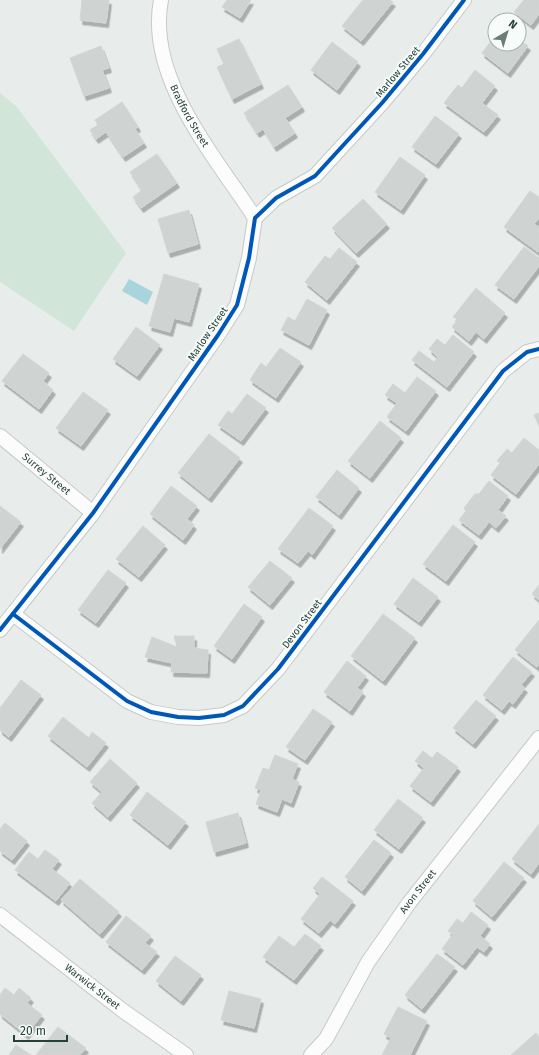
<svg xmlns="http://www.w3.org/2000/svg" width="539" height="1055" viewBox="0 0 539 1055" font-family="'Fira Sans',sans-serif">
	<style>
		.green { fill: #d1e6d8 }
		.water { fill: #a9d4db }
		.building { fill: #cfd4d2; stroke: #d1d6d4; filter: url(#shadow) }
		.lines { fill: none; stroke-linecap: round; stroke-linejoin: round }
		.minor-casing { stroke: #c5cac8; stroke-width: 16 }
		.minor { stroke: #fcfcfc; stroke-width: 14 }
		.cycleway-casing { stroke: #f7fbf9; stroke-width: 6 }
		.cycleway { stroke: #0057b8; stroke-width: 4 }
		.labels { text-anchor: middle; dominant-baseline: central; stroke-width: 4; stroke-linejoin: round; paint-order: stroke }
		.street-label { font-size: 10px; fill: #24423a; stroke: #f7fbf9 }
	</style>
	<defs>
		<filter id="shadow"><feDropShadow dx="2.5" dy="4.5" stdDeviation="0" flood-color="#0004"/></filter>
	</defs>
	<rect width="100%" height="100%" fill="#e8edeb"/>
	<polygon class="green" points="0,93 17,107 126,253 74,331 0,282"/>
	<polygon class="water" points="129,279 153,292 147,305 122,291"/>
	<g class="building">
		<polygon points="82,0 109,0 106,23 80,20"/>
		<polygon points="227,0 251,0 240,18 222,7"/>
		<polygon points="363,0 390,0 393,2 361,41 342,26"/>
		<polygon points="524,0 539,0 539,14 531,25 514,12"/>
		<polygon points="495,36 495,44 519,44 519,39 528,46 508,73 482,53"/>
		<polygon points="239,39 261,84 232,99 217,67 224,64 217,49"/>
		<polygon points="332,42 358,62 337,90 311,70"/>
		<polygon points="101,46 109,68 102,70 109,88 84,96 70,58"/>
		<polygon points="475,70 495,86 482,103 498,115 484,132 444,103 458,85 462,88"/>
		<polygon points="288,85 302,107 285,118 295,133 274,147 263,129 257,133 244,113"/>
		<polygon points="122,102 138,127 135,129 144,143 123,157 106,132 96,139 90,130 98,125 95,120"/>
		<polygon points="435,116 459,134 436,164 412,147"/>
		<polygon points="157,154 177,183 141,208 133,197 142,190 130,172"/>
		<polygon points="400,157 425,175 401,210 375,192"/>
		<polygon points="530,191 539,197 539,218 534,224 539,227 538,252 504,227"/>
		<polygon points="363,199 387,224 356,253 332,228"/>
		<polygon points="189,210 198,244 168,253 158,219"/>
		<polygon points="524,247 539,258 539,266 514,299 495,285"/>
		<polygon points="339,248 357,262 327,300 305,282 325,256 330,259"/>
		<polygon points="164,274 199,284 189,322 174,318 170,332 149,326"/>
		<polygon points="476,288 505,313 484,339 476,332 469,341 452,327 458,319 453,317"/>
		<polygon points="307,299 327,310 309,345 281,330 288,317 295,321"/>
		<polygon points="136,327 160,345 137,376 113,359"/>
		<polygon points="453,335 474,352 447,387 412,360 419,351 434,362 438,357 429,349 437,339 445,345"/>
		<polygon points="280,348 301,362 276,398 250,380 261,363 266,367"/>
		<polygon points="23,354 49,373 43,381 53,390 39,409 2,381"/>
		<polygon points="417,377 436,391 406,431 387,417 397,403 385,395 393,384 405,393"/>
		<polygon points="83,392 108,410 81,446 56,428"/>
		<polygon points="247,394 266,408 241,441 218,425 228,411 232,414"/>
		<polygon points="539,413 539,425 534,415"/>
		<polygon points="380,421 401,438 370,478 348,461"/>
		<polygon points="209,434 240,458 209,498 178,473"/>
		<polygon points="524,438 539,450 539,464 516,494 491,475 500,463 497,461 507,449 512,453"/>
		<polygon points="337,470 359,488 339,515 316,497"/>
		<polygon points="489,481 508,496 498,510 506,516 496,528 489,522 479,535 459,520 466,511 464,508 475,494 479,494"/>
		<polygon points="171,486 197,506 187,519 194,525 183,540 150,514"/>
		<polygon points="0,506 21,522 0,549"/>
		<polygon points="309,508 333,526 312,555 308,551 298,563 278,549"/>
		<polygon points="453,525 475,542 446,581 423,564"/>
		<polygon points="143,526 165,545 139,577 116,559"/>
		<polygon points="270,561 292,578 270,605 248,587"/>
		<polygon points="108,570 126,583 96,623 78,610"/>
		<polygon points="413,578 438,597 419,622 394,604"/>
		<polygon points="539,585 539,600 532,594"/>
		<polygon points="244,604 262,617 232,659 214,646"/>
		<polygon points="383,614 415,638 383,681 351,656"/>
		<polygon points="539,620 539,665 537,667 515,650"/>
		<polygon points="174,636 194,636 194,648 208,650 207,673 171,672 172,663 145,657 152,637 177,647"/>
		<polygon points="513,657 532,672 521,685 525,688 513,704 509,701 502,710 483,695"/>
		<polygon points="347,661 366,676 357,688 363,692 350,711 324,692"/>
		<polygon points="21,680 41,695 9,737 0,730 0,708"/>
		<polygon points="476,700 496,716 473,744 453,728"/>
		<polygon points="313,709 332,722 305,760 286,747"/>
		<polygon points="63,717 89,738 92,732 106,743 87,767 48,736"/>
		<polygon points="423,751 432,758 437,752 458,767 431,802 410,786 424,768 415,761"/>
		<polygon points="275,755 298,764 292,779 299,782 291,803 282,799 277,812 256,804 261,790 255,788 263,768 269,770"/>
		<polygon points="110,759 137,783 108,817 92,803 102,792 90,782"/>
		<polygon points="147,792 186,822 168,845 130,815"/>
		<polygon points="398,799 423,818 399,849 374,830"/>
		<polygon points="238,813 246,843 214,852 206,822"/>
		<polygon points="5,823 27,841 12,860 0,851 0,829"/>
		<polygon points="539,824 539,863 531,874 512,859"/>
		<polygon points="374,840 391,853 362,891 345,877"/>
		<polygon points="45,850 59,860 52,869 70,883 56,901 15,870 29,852 38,859"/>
		<polygon points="504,862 524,878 492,917 473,901"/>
		<polygon points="322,877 353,901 335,924 330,920 319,933 301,919 320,894 313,888"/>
		<polygon points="80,879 119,912 100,934 61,900"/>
		<polygon points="471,912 488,925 480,936 490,944 484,952 477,947 463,965 442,949 453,934 448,931 457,919 463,923"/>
		<polygon points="126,916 151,936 145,943 157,952 142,970 106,942"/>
		<polygon points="305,934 321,946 294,980 263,957 279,936 294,947"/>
		<polygon points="437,954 455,967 422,1009 405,995"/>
		<polygon points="175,956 201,975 181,1001 156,981"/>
		<polygon points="5,988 14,995 19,988 31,998 27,1003 42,1015 26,1035 0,1014 0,995"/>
		<polygon points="229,991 261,999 254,1028 221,1020"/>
		<polygon points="398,1007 427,1021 410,1055 382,1055 391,1038 384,1034"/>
		<polygon points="58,1027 86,1048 80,1055 36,1055"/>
		<polygon points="536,1033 539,1037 539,1055 511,1055"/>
		<polygon points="16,1045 31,1055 9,1055"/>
	</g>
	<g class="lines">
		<g class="minor-casing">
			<g id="minor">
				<path id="s1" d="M161 0C146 78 215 156 255 218"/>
				<path id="s2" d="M0 436 93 513"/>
				<polyline points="13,614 127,701 151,712 178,717 199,718 224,715 243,706 278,669 503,371 527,352 539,349"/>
				<polyline points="0,630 93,513 218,335 237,305 249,258 255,218 276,198 315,176 382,103 423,54 464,0"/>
				<path id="s3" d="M0 915 122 1010 186 1055"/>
				<path id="s4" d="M311 1055 326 1039 368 962 409 903 539 738"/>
			</g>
		</g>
		<use href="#minor" class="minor"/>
		<g class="cycleway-casing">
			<g id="cycleway">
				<polyline points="13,614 127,701 151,712 178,717 199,718 224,715 243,706 278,669 503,371 527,352 539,349"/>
				<polyline points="0,630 93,513 218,335 237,305 249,258 255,218 276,198 315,176 382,103 423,54 464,0"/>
			</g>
		</g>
		<use href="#cycleway" class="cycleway"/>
	</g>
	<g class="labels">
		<g class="street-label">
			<text transform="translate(398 72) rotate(-50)">Marlow Street</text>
			<text stroke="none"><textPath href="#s1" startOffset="122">Bradford Street</textPath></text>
			<text transform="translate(208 334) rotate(-56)">Marlow Street</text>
			<text stroke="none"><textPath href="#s2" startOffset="60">Surrey Street</textPath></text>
			<text transform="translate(302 624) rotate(-53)">Devon Street</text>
			<text stroke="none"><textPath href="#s4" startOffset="196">Avon Street</textPath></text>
			<text stroke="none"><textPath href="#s3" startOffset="117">Warwick Street</textPath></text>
		</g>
	</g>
	<g transform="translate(507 32) rotate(38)"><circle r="19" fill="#f7fbf9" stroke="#a3b1ad"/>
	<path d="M0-3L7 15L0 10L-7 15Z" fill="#697e78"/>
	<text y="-6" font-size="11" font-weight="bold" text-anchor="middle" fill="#24423a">N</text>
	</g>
	<path d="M14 1035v6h53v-6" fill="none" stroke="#24423a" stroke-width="2"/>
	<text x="20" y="1035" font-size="12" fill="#24423a" stroke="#f7fbf9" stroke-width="3" paint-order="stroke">20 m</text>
</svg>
